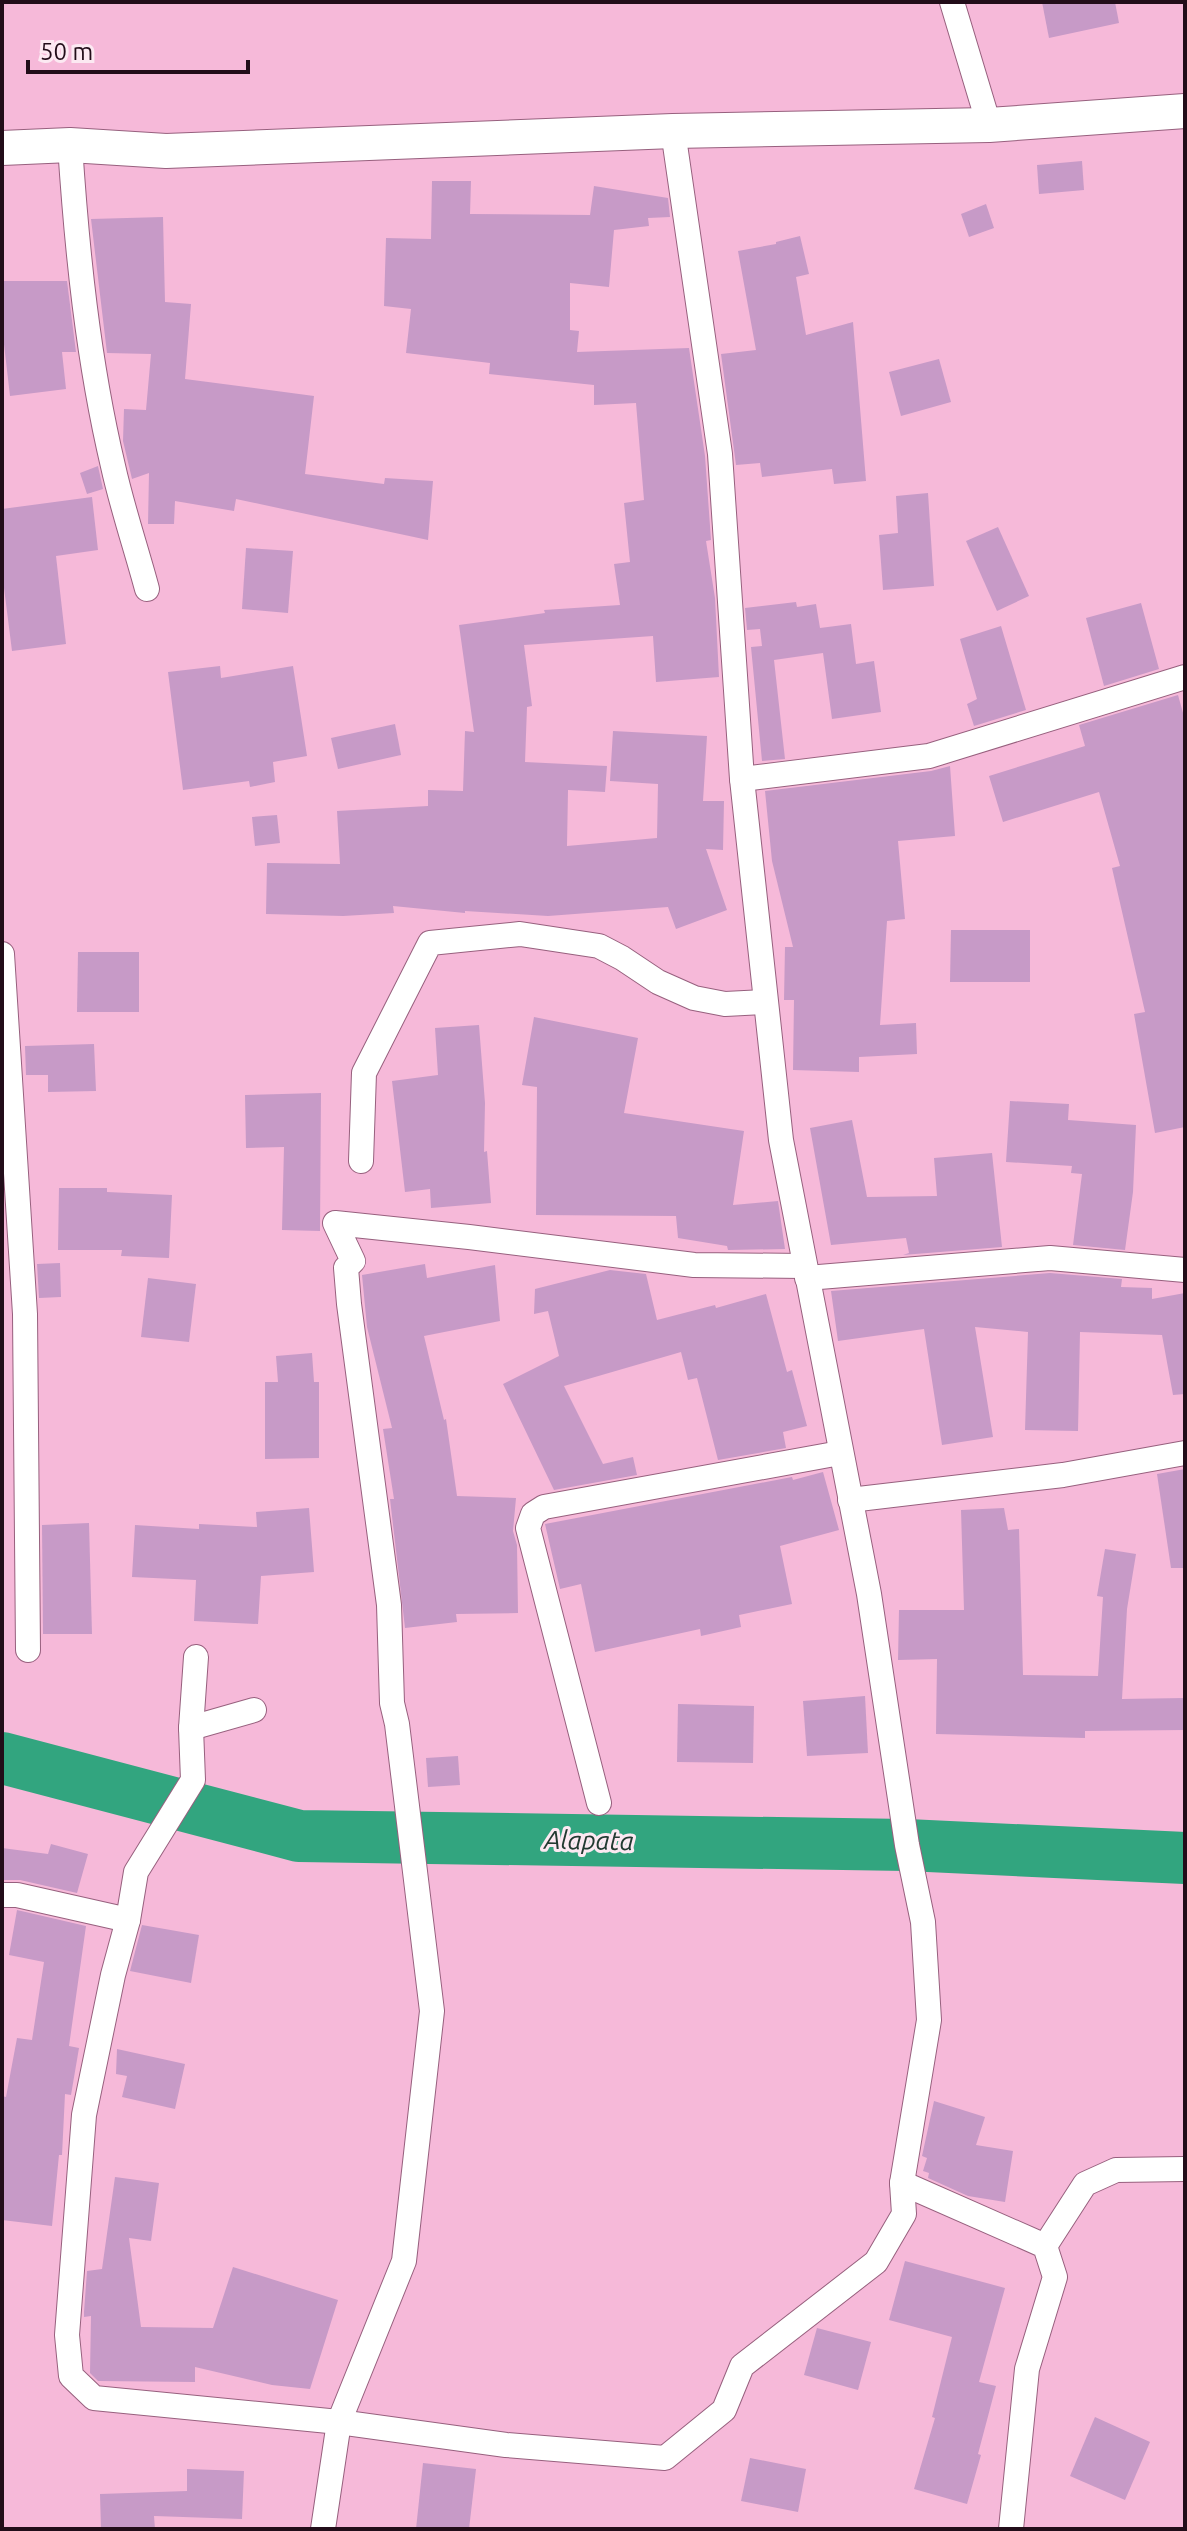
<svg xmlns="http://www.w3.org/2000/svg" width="1187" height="2531" viewBox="0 0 1187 2531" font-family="Ubuntu,sans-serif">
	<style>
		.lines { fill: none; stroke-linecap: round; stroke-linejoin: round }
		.river { stroke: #32a57f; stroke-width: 52 }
		.building { fill: #c79ac7 }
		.minor-casing { stroke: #97607e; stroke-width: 26 }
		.secondary-casing { stroke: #97607e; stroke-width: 36 }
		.minor { stroke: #fff; stroke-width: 24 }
		.secondary { stroke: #fff; stroke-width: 34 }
		.labels { text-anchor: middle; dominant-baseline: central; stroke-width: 6; stroke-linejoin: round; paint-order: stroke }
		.water-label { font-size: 26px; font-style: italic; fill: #223a31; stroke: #fce9f2 }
	</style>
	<rect width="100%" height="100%" fill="#f6b9d9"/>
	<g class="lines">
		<polyline class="river" points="2,1758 299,1836 907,1845 1185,1858"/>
	</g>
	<g class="building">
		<polygon points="1042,2 1115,2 1119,23 1049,38"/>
		<polygon points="1082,161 1084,190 1039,194 1037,165"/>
		<polygon points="432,181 471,181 470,214 590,215 594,186 668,198 670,217 648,218 649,226 614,230 609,287 570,283 570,330 579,331 577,352 689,348 705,456 711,540 706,541 715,598 719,677 656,682 653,636 524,645 532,706 527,707 525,762 607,766 605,792 568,790 567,846 657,838 658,784 610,781 613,731 707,736 703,801 724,801 723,850 706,849 727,910 676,929 668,907 548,916 465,911 465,913 393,906 394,913 343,916 266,914 267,863 340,864 337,811 428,806 428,790 463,791 465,731 474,732 459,625 545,613 544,610 620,605 614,564 630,562 624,503 644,500 636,403 594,405 594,385 489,374 490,363 406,353 411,309 384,306 386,238 431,239"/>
		<polygon points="986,204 994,228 969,237 961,214"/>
		<polygon points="163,217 165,302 191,304 185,379 314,396 305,474 384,484 385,478 433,481 428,540 236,499 234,511 175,501 174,524 148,524 149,473 132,479 123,441 124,409 146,410 151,354 107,353 91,219"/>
		<polygon points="800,236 809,274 796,277 806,335 853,322 866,481 834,484 832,469 762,477 760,463 736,465 721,354 756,350 738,251 776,244 776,242"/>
		<polygon points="2,281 67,281 76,352 62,352 66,389 10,396 2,327"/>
		<polygon points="939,359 951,402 901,416 889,372"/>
		<polygon points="98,466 103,489 87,494 80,473"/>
		<polygon points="928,493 934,586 883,590 879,535 898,533 896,496"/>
		<polygon points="92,497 98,550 56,556 66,644 12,651 2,572 2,509"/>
		<polygon points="998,527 1029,596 997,611 966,541"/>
		<polygon points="246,548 293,551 288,613 242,609"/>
		<polygon points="796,602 797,607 816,604 820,628 851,624 856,664 874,661 881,712 832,719 823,653 774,660 785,759 762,761 751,647 762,646 760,629 747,630 745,608"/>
		<polygon points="1141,603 1159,669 1104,686 1086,618"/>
		<polygon points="1001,626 1026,710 974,726 967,704 977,699 960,639"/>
		<polygon points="220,666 221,678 293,666 307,756 273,762 275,782 250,787 249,781 183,790 168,672"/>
		<polygon points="1178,695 1185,720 1185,1127 1155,1133 1134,1014 1145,1012 1112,868 1120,866 1099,792 1003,822 989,776 1085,746 1079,725"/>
		<polygon points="395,724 401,755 338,769 331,738"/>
		<polygon points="950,766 955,836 898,841 905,919 887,921 880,1025 916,1023 917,1054 859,1057 859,1072 793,1070 794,1000 784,1000 785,947 793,947 772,861 765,791 931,771"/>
		<polygon points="277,815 280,843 255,846 252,817"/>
		<polygon points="951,930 1030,930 1030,982 950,982"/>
		<polygon points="78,952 139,952 139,1012 77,1012"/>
		<polygon points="534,1017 638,1038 624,1113 744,1131 733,1205 778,1201 785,1249 728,1250 727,1246 678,1238 676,1216 536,1215 537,1087 522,1085"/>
		<polygon points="479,1025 485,1103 484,1152 487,1151 491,1203 431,1208 430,1189 405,1192 392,1081 438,1075 435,1028"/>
		<polygon points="94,1044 96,1091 48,1092 48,1075 26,1075 25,1046"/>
		<polygon points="321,1093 320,1231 282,1230 284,1147 246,1148 245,1095"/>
		<polygon points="1010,1101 1069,1104 1068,1120 1136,1125 1133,1192 1125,1250 1073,1245 1082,1174 1071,1173 1072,1166 1006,1162"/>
		<polygon points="852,1120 867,1197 937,1196 934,1158 992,1153 1002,1247 903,1255 909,1253 906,1238 831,1245 810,1128"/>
		<polygon points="59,1188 107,1188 107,1192 172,1195 169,1258 121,1256 122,1250 58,1250"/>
		<polygon points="60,1263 61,1297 39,1298 37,1264"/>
		<polygon points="425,1264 427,1278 495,1265 500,1321 424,1336 444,1420 446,1419 457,1496 516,1498 513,1531 517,1545 518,1613 456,1614 457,1622 405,1628 390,1499 394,1499 383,1429 392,1428 367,1327 362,1275"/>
		<polygon points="610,1270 646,1274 657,1320 715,1305 716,1308 766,1294 787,1372 792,1370 807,1426 783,1432 786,1448 718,1460 697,1378 688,1380 681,1352 564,1386 603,1464 633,1457 637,1475 554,1490 503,1384 559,1356 548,1311 534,1314 535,1289"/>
		<polygon points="1050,1273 1122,1279 1121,1287 1152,1288 1152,1299 1185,1293 1185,1394 1173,1395 1162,1335 1080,1332 1078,1431 1025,1430 1028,1332 975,1327 993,1437 942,1445 924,1329 838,1341 831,1291"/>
		<polygon points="148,1278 196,1284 189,1342 141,1337"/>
		<polygon points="312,1353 314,1382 319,1382 319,1458 265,1459 265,1382 278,1382 276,1356"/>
		<polygon points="1185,1469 1185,1568 1171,1568 1157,1474"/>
		<polygon points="823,1472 839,1530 780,1546 792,1604 739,1615 741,1627 701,1636 700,1629 595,1652 581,1584 560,1589 545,1524 792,1477 793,1480"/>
		<polygon points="309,1508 314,1572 261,1576 258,1624 194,1621 196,1580 132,1577 135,1525 199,1529 199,1524 257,1527 256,1512"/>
		<polygon points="1004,1508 1008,1530 1019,1529 1023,1675 1098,1676 1103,1597 1097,1596 1105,1549 1136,1554 1127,1609 1122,1699 1185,1698 1185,1730 1085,1731 1085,1738 936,1734 937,1659 898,1660 899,1610 964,1610 961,1510"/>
		<polygon points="89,1523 92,1634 43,1634 42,1525"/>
		<polygon points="865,1696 868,1753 807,1756 803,1701"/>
		<polygon points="678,1704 754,1706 753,1763 677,1762"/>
		<polygon points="458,1756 460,1785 428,1787 426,1758"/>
		<polygon points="51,1844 88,1854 77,1893 20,1880 2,1880 2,1848 48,1854"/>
		<polygon points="17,1910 86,1926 69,2046 79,2048 71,2095 65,2094 62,2155 59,2155 52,2226 2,2220 2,2096 6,2097 17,2038 32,2040 44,1962 9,1955"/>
		<polygon points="142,1925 199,1935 191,1983 130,1971"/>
		<polygon points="117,2049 185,2064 175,2109 122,2097 127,2076 116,2074"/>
		<polygon points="934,2101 985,2117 976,2145 1013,2151 1005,2202 968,2196 928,2178 929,2173 923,2171 927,2158 922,2156"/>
		<polygon points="115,2177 159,2183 151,2241 129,2238 141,2327 213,2328 233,2267 338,2300 310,2389 272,2385 195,2367 195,2382 98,2381 90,2373 91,2316 84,2317 84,2312 87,2271 102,2269"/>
		<polygon points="905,2261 1005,2288 979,2382 996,2386 978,2454 981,2455 967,2504 914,2489 935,2418 932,2417 952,2337 889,2320"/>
		<polygon points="817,2328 871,2342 858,2390 804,2375"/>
		<polygon points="1095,2417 1150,2442 1125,2500 1070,2476"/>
		<polygon points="750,2458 806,2469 798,2512 741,2501"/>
		<polygon points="423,2463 476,2469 469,2529 416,2529"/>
		<polygon points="187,2469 244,2471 242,2519 154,2516 155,2529 101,2529 100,2494 187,2491"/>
	</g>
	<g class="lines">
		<g class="minor-casing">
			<g id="minor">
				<polyline points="952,2 989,125"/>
				<path d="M70 145C77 252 88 360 113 466 122 507 136 548 147 589"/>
				<polyline points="742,779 929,756 1185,677"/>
				<polyline points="2,954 25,1314 28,1650"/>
				<polyline points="361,1161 364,1073 430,943 520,934 599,946 622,958 658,982 694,998 725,1004 765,1002"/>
				<polyline points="807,1278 1050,1258 1185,1270"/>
				<polyline points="850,1500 1063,1475 1185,1453"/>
				<polyline points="196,1657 191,1728 193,1780 136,1872 128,1920 113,1975 84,2115 67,2335 71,2376 94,2398 339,2422 506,2445 665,2458 724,2410 742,2366 876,2262 904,2214 902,2183 929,2020 923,1922 907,1845 869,1594 781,1140 742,779 720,454 673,131"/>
				<polyline points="191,1728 254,1710"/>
				<polyline points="599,1803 528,1528 533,1514 544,1507 840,1453"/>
				<polyline points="2,1895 17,1895 128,1920"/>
				<polyline points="902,2183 1045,2246 1055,2277 1027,2369 1011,2529"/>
				<polyline points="1045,2246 1085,2184 1116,2170 1185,2169"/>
				<polyline points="323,2529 339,2422 404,2261 432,2011 397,1724 392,1703 389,1605 349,1304 346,1268 353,1261 335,1223 469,1237 694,1265 804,1266"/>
			</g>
		</g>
		<g class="secondary-casing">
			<polyline id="secondary" points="2,148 70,145 166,151 673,131 989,125 1185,111"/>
		</g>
		<use href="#minor" class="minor"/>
		<use href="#secondary" class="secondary"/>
	</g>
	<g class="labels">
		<g class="water-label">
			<text transform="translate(589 1840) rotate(1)">Alapata</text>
		</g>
	</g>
	<rect width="1187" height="2531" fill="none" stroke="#220d19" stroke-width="8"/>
	<path d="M28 60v12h220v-12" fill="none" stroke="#220d19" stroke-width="4"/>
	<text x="40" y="60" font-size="24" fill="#220d19" stroke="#fce9f2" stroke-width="6" paint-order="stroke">50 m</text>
</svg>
